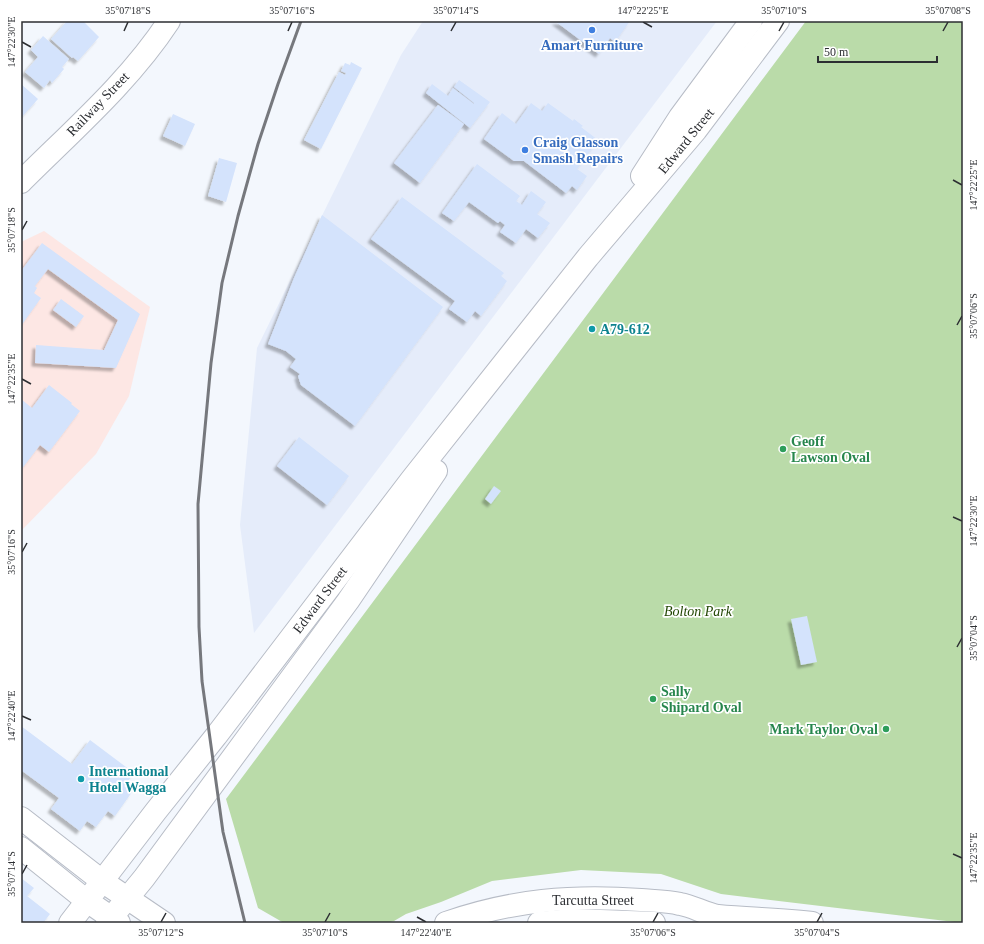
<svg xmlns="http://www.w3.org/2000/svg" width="984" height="944" viewBox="0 0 984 944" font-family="Georgia,serif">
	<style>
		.commercial { fill: #fde7e4 }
		.built { fill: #e5ecfa }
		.green { fill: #badba9 }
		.building { fill: #d4e3fc; filter: url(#shadow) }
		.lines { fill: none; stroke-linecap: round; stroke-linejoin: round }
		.secondary-casing { stroke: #b7bcc6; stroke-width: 24 }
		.highway-casing { stroke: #b7bcc6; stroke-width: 24 }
		.secondary { stroke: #fff; stroke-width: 22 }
		.highway { stroke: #fff; stroke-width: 22 }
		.rail { stroke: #76787d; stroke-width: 3 }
		.ticks { fill: none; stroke: #2c2e32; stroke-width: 1.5 }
		.shop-dot { fill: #3f7fe0; stroke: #fff; stroke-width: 1.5 }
		.culture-dot { fill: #0f9aa8; stroke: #fff; stroke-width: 1.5 }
		.leisure-dot { fill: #2e9e5b; stroke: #fff; stroke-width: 1.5 }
		.labels { text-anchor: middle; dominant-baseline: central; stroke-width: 3.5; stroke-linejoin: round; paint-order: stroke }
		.shop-label { font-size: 14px; font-weight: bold; fill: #366cbe; stroke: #fff }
		.street-label { font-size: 14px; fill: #2c2e32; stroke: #fff }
		.culture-label { font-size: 14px; font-weight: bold; fill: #0d838f; stroke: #fff; text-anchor: start }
		.leisure-label { font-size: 14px; font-weight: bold; fill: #27864d; stroke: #fff; text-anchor: start }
		.park-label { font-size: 14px; font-style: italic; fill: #224603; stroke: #fff }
		.neatline { fill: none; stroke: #2c2e32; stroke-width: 1.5 }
		.ticks-label { font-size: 10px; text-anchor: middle; fill: #2c2e32 }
	</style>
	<defs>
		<filter id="shadow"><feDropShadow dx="-3.5" dy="3.5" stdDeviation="1" flood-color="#0004"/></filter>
	</defs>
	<rect width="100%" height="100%" fill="#f3f7fd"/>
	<polygon class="commercial" points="44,231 150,307 129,396 96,454 21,531 21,242"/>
	<polygon class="built" points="423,21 717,21 254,633 240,525 257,348 401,55"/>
	<polygon class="green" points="806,21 963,21 963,923 721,894 661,874 581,870 492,881 441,902 406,914 394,921 386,923 284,923 258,908 226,799"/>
	<g class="building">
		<polygon points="67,21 83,21 99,37 78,61 73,57 72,58 51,39"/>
		<polygon points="555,21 630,21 615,42 610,38 599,54"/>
		<polygon points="43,36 69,59 62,67 64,69 52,83 50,80 44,88 25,72 38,57 31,50"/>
		<polygon points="351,62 362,68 321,149 304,140 339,72 345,75 346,73 341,71 345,63 350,65"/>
		<polygon points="459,80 490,102 470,128 426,93 432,84 448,96 453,88 474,104 474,103 454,87"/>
		<polygon points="21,84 38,99 21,118"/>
		<polygon points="531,103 542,111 548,103 573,121 574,119 583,126 581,127 598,140 577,169 587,176 577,190 572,186 566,193 524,161 514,161 484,139 502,113 516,124"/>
		<polygon points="438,105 464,124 420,183 394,163"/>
		<polygon points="173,114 195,124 185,146 163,136"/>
		<polygon points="219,158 237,163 226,202 208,196"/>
		<polygon points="477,164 520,196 516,201 522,205 531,191 546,202 537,214 550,223 538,238 526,229 516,243 500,232 505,225 500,221 498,223 469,202 454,221 442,213"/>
		<polygon points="402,197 504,273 501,276 507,281 481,316 475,311 467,322 449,309 455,301 371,239"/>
		<polygon points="322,215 443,307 355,426 301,385 298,376 300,374 290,367 296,359 286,351 268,344 294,278"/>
		<polygon points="42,243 140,314 116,368 35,363 36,345 104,350 118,320 48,269 35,286 37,288 34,293 41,298 21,326 21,271"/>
		<polygon points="61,299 84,316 76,327 53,310"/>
		<polygon points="49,385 72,403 71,404 80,411 49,452 40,445 21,470 21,399 32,408"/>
		<polygon points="299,437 349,476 327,505 277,466"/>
		<polygon points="494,486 501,491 491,504 485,499"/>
		<polygon points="807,616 817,662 801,665 791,619"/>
		<polygon points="21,726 72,764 90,740 134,773 124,786 132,792 115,816 108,811 96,827 87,821 80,831 51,809 59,798 21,770"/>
		<polygon points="21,878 34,888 27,896 50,914 43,923 21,923"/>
	</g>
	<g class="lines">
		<g class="secondary-casing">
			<g id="secondary">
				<path d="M21 182C72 131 129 82 169 21"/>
				<polyline points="21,818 102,881 164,923"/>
				<polyline points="21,848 87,901 119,923"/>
				<path d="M446 923C512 900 572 895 641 900 654 901 668 901 680 904 693 906 705 914 718 916 749 919 781 919 812 923"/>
				<polyline points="539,923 573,920 654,923"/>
			</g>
		</g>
		<g class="highway-casing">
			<g id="highway">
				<polyline points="642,176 680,117 751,21"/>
				<polyline points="70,923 156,811 216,736 412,479 588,257 696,130 778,21"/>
				<polyline points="107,923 144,878 348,601 436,471"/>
			</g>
		</g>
		<use href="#secondary" class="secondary"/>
		<use href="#highway" class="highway"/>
		<polyline class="rail" points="245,923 223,832 202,681 199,627 198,504 211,363 222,283 238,216 258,144 278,84 301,21"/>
	</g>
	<path class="ticks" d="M643 22 652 27M124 31 128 22M288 31 292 22M451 31 456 22M779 31 784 22M943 31 948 22M22 42 31 47M953 180 962 185M22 230 27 221M957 325 962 316M22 379 31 384M953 517 962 521M22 552 27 543M957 647 962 638M22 716 31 720M953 854 962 858M22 874 27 865M417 917 426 922M161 922 166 913M325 922 330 913M653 922 658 913M817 922 822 913"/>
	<g class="shop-dot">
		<circle cx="592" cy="30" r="4"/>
		<circle cx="525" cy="150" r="4"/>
	</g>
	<g class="culture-dot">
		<circle cx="592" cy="329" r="4"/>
		<circle cx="81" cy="779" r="4"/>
	</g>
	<g class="leisure-dot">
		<circle cx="783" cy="449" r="4"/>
		<circle cx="653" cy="699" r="4"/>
		<circle cx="886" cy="729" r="4"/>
	</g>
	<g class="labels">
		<g class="shop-label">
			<text x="592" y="45">Amart Furniture</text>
			<text x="533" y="142" text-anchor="start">Craig Glasson<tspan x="533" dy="16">Smash Repairs</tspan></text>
		</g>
		<g class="street-label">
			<text transform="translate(98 104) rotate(-46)">Railway Street</text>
			<text transform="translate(686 141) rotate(-51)">Edward Street</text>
			<text transform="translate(320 600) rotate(-53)">Edward Street</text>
			<text x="593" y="900">Tarcutta Street</text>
		</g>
		<g class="culture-label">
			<text x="600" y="329">A79-612</text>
			<text x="89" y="771">International<tspan x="89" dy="16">Hotel Wagga</tspan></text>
		</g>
		<g class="leisure-label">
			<text x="791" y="441">Geoff<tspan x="791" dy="16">Lawson Oval</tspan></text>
			<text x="661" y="691">Sally<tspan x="661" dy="16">Shipard Oval</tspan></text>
			<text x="878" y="729" text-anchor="end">Mark Taylor Oval</text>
		</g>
		<g class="park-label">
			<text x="698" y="611">Bolton Park</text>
		</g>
	</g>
	<rect width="984" height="944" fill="none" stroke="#ffffff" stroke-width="44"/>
	<path d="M818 56v6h119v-6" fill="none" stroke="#2c2e32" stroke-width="2"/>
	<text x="824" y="56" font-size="12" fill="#2c2e32" stroke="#ffffff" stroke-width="3" paint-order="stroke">50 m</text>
	<rect x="22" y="22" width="940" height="900" class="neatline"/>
	<g class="ticks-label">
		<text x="128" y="14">35°07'18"S</text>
		<text x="292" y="14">35°07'16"S</text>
		<text x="456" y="14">35°07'14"S</text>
		<text x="643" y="14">147°22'25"E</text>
		<text x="784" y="14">35°07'10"S</text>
		<text x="948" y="14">35°07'08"S</text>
		<text transform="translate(11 42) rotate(-90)" y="4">147°22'30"E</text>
		<text transform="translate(973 185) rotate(-90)" y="4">147°22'25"E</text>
		<text transform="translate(11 230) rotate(-90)" y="4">35°07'18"S</text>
		<text transform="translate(973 316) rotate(-90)" y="4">35°07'06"S</text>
		<text transform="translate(11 379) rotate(-90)" y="4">147°22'35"E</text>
		<text transform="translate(973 521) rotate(-90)" y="4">147°22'30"E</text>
		<text transform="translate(11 552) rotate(-90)" y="4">35°07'16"S</text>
		<text transform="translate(973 638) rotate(-90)" y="4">35°07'04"S</text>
		<text transform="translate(11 716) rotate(-90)" y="4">147°22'40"E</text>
		<text transform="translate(973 858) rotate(-90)" y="4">147°22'35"E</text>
		<text transform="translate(11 874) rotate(-90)" y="4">35°07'14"S</text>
		<text x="161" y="936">35°07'12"S</text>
		<text x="325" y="936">35°07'10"S</text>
		<text x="426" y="936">147°22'40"E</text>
		<text x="653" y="936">35°07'06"S</text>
		<text x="817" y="936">35°07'04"S</text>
	</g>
</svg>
